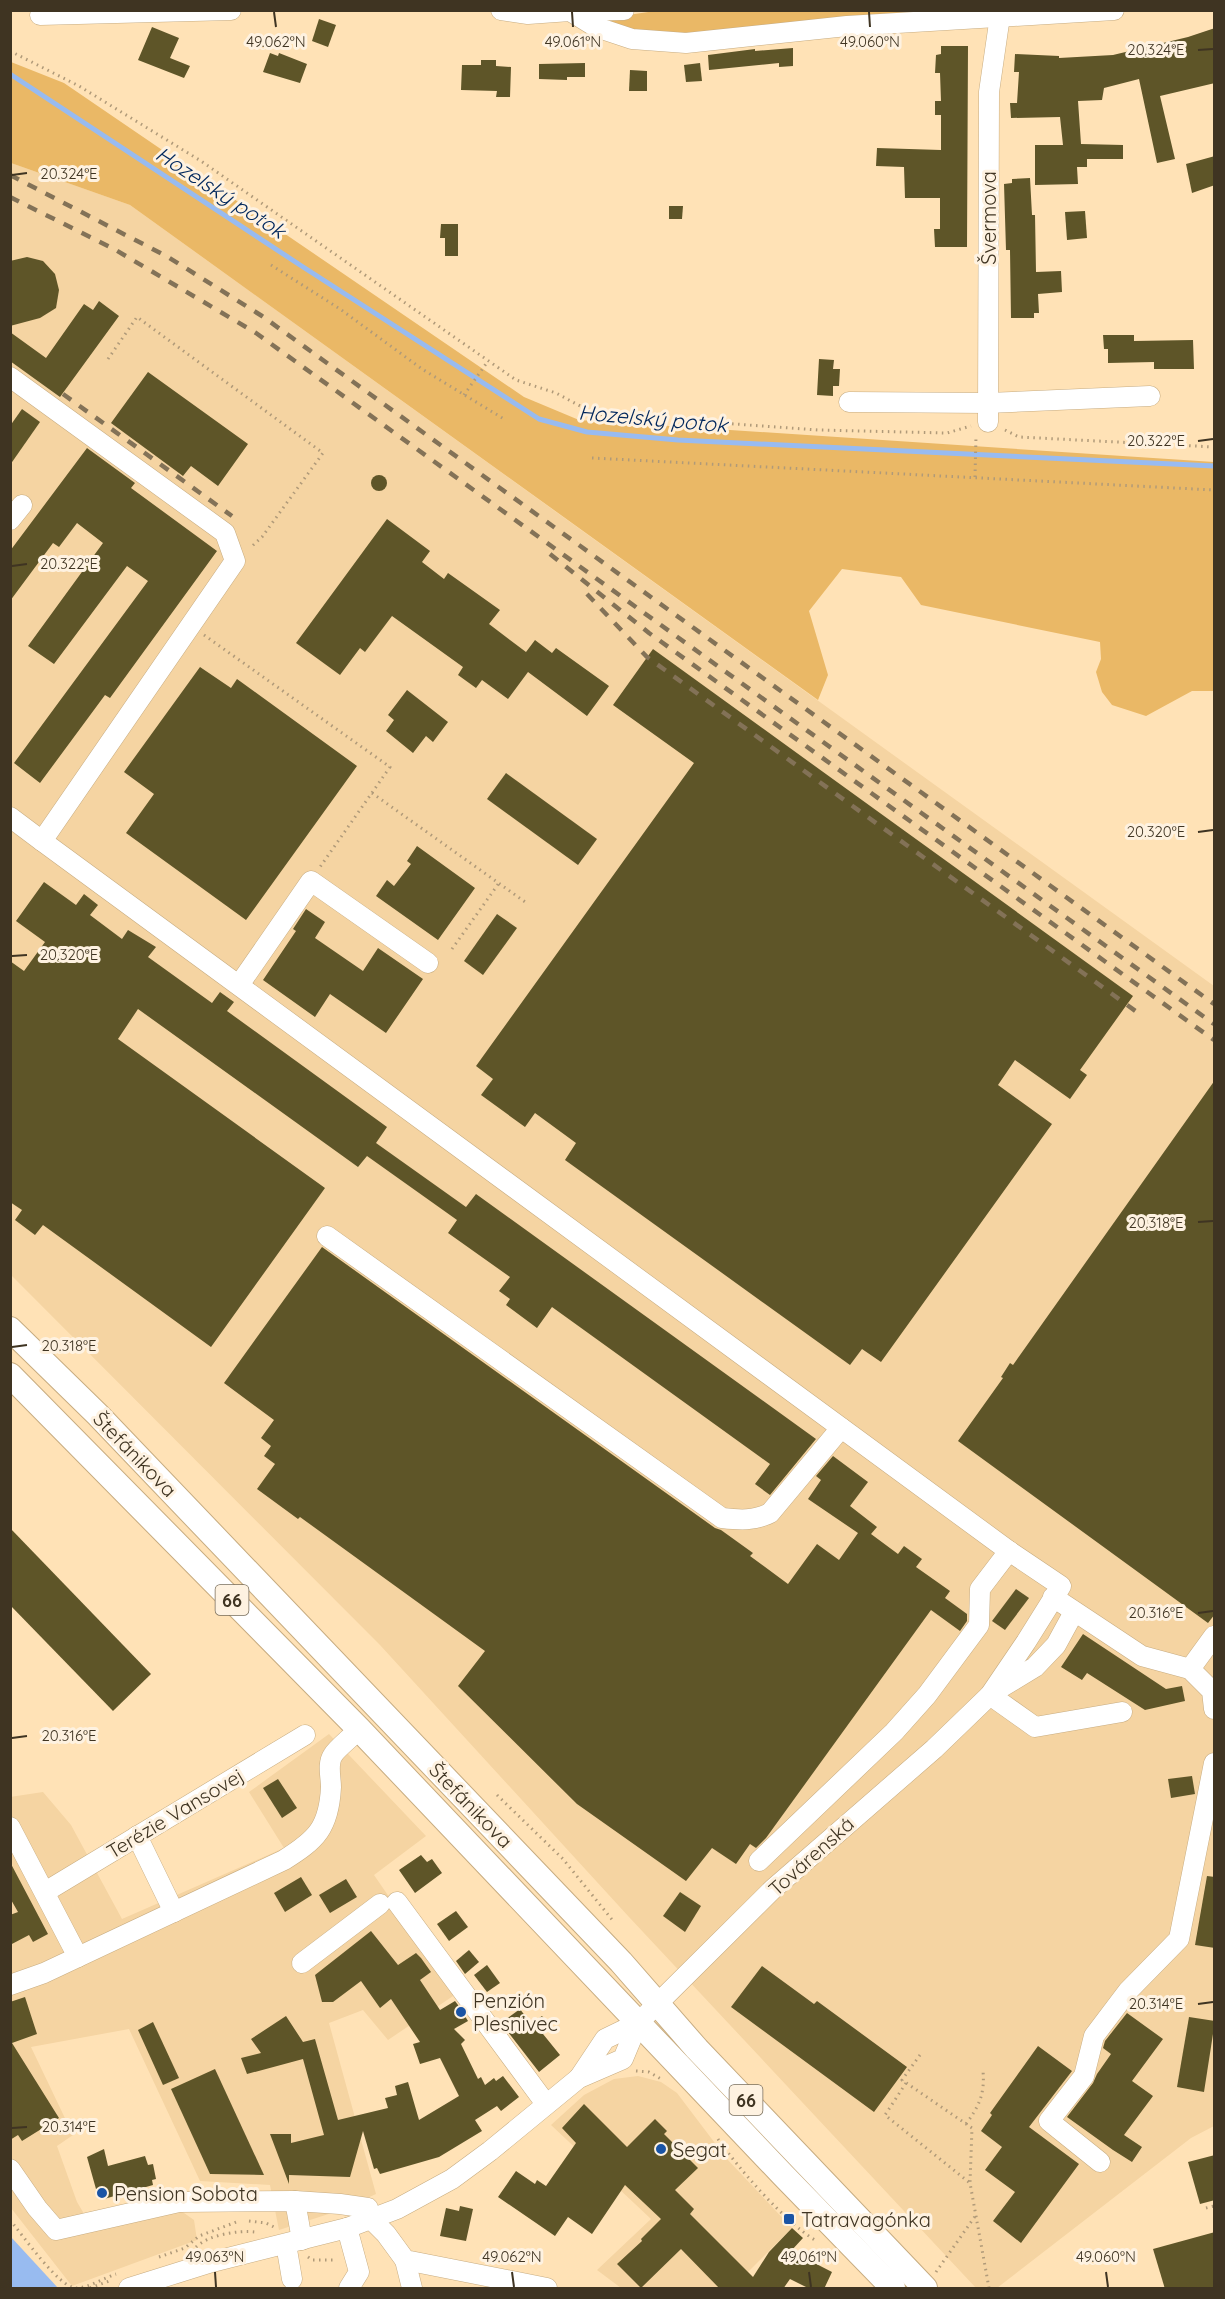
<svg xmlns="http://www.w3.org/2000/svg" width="1225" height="2299" viewBox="0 0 1225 2299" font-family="Quicksand,sans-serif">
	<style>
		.built { fill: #f5d4a2 }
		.green { fill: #eab866 }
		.water { fill: #98bbf0 }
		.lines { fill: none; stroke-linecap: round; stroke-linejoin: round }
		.stream { stroke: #98bbf0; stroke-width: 5 }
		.building { fill: #5e5528 }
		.minor-casing { stroke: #c7ac81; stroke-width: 21 }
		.major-casing { stroke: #c7ac81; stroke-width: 26 }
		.path { stroke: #b09a79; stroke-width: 3; stroke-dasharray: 1.5 4.5; stroke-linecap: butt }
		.minor { stroke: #fff; stroke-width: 20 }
		.major { stroke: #fff; stroke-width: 24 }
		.rail { stroke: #837257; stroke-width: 4.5; stroke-dasharray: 10 10; stroke-linecap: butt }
		.ticks { fill: none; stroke: #3f3422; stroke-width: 2 }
		.poi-dot { fill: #1a54a5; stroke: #fef2e1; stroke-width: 2 }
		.labels { text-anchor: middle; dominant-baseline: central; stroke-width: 6; stroke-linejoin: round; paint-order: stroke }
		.shield { fill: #fef2e1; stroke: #786d5b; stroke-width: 1.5 }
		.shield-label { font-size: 18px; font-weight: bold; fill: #3f3422 }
		.street-label { font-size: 20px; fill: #3f3422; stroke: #fef2e1 }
		.poi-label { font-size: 20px; fill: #3f3422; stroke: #fef2e1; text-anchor: start }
		.water-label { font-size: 21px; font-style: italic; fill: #01275c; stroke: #fef2e1 }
		.ticks-label { font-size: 15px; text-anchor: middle; fill: #3f3422; stroke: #fef2e1; stroke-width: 6; stroke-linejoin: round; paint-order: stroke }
	</style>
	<rect width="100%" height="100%" fill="#ffe2b6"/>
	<g class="built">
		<polygon points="11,163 130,205 1214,986 1214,2126 1191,2138 997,2288 976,2288 629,1917 380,1645 11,1275"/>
		<polygon points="329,1734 426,1836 374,1875 456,1994 388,2040 363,2010 329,2023 376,2194 341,2210 279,2230 270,2185 200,2181 129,2029 31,2047 73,2135 57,2146 77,2202 92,2227 174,2206 194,2220 197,2240 72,2286 11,2208 10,1797 43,1792 71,1825 122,1919 284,1848 249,1792"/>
		<polygon points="638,2076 661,2082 677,2093 727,2159 792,2228 732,2288 621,2288 597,2270 651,2219 551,2125 584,2095 614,2079"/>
	</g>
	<g class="green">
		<polygon points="662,10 951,11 687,36 635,32 603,23 602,15 621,16"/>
		<polygon points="11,62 64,83 524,397 579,420 1214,462 1214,691 1192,691 1146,716 1112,705 1102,692 1096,672 1101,659 1100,642 921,605 901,577 842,569 809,611 828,675 818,700 130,205 11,163"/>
	</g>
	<polygon class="water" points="11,2237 58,2288 11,2288"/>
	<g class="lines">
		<polyline class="stream" points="10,74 300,265 539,419 587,432 678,440 1214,466"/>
	</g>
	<g class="building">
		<polygon points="319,19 336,25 328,47 312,41"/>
		<polygon points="152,27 179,38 170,58 190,66 184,78 138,60"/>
		<polygon points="1215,28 1215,83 1160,96 1175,159 1157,163 1139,79 1104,88 1102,100 1078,101 1081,144 1123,145 1123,159 1087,159 1087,167 1077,167 1078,184 1035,185 1035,145 1063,145 1060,117 1011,118 1010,103 1017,103 1019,72 1014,72 1015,54 1059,56 1059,58 1113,55 1188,37"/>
		<polygon points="941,46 968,46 967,247 935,247 934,229 940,229 940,198 905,198 904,167 876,166 877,148 941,150 941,115 935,115 935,101 941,101 940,73 935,73 936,55 941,54"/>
		<polygon points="793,48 793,66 779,67 779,63 709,70 708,55 755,49 755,51"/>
		<polygon points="270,53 278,56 279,53 307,64 300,83 263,72"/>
		<polygon points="481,60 496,60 496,66 511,67 510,97 496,97 497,91 461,90 462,65 481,65"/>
		<polygon points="585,63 585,77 567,77 567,80 539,79 539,64"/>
		<polygon points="700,63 702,81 686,82 684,65"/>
		<polygon points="630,70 647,71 647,91 629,91"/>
		<polygon points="1215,156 1215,185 1192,193 1186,164"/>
		<polygon points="1030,178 1032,215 1035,215 1036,272 1061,271 1062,292 1038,294 1039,313 1034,313 1034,318 1011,318 1010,250 1006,250 1004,184 1012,183 1012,179"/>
		<polygon points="669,206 683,206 682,219 669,219"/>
		<polygon points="1085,211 1087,238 1067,240 1065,212"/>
		<polygon points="441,224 458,224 458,256 445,256 445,238 440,238"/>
		<polygon points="27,257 43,261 55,274 59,290 56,308 40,318 10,326 10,261"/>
		<polygon points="99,301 119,316 60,397 10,361 10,332 46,358 84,304 93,310"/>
		<polygon points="1103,335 1134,335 1134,341 1193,340 1194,369 1154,369 1154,362 1108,363 1108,349 1104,349"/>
		<polygon points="819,359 834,360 833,369 840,369 839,386 833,386 833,396 817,395"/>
		<polygon points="148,372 248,444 218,486 191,466 183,476 111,423"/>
		<polygon points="22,409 40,422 10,465 10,426"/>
		<polygon points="87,448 135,483 131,488 217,551 110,698 105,695 40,783 14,763 148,581 127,566 54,664 28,646 103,543 77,523 59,547 53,543 10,601 10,551"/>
		<circle cx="379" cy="483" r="8"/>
		<polygon points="387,519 430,551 422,562 444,579 448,573 500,610 489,624 526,652 535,640 552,653 556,648 609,686 587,716 528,672 508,699 482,680 476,688 458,675 463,667 392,616 365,652 360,648 340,675 296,643"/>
		<polygon points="653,649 1133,996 1080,1070 1087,1075 1070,1099 1015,1060 998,1085 1052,1124 881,1362 862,1349 850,1365 565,1160 576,1143 535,1113 525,1127 481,1095 493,1079 476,1066 694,763 613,705"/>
		<polygon points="200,667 231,688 237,679 357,766 246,920 126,833 154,794 124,772"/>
		<polygon points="407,690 448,722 433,742 426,736 413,753 386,731 394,720 388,715"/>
		<polygon points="506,773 597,839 578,865 487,799"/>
		<polygon points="417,846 475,888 438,940 376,896 387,880 394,886 411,864 407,861"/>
		<polygon points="44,882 76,905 84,894 98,905 90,915 122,939 128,930 156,947 148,957 212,1003 220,992 234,1002 227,1011 387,1127 376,1143 466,1207 476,1194 816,1439 770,1495 755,1484 770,1464 552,1307 537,1328 506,1305 510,1299 499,1291 510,1277 448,1233 457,1220 367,1156 358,1167 138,1009 118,1039 325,1188 211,1347 43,1225 35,1235 15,1220 22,1210 10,1202 10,961 24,971 45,942 16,921"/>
		<polygon points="306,909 325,922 315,938 363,971 378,948 423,979 386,1033 330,994 315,1017 263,980 296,931 293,929"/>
		<polygon points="497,914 517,928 483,975 464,961"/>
		<polygon points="1215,1080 1215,1614 1208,1623 958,1441 1003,1378 1001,1377 1010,1363 1013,1365"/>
		<polygon points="322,1247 715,1528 721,1530 753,1553 750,1556 788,1584 817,1544 839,1560 858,1533 808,1499 821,1480 816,1476 833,1456 868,1482 850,1506 877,1527 871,1534 898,1554 904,1546 922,1559 916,1567 950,1591 945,1598 967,1614 967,1621 960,1631 931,1610 766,1838 756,1848 750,1844 736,1864 712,1848 686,1881 577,1804 458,1686 485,1651 300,1517 298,1519 257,1489 275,1464 264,1456 271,1446 261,1438 274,1420 224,1383"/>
		<polygon points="10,1528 151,1674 113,1711 10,1605"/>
		<polygon points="1016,1589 1029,1598 1005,1630 992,1621"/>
		<polygon points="1083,1634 1166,1689 1182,1686 1185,1701 1145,1710 1087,1673 1082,1680 1061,1667"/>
		<polygon points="1192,1776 1195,1794 1171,1798 1168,1779"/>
		<polygon points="278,1779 297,1808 282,1818 263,1788"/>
		<polygon points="421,1855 427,1862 432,1859 442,1873 415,1893 399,1870"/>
		<polygon points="10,1862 48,1934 33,1942 29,1935 10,1945 10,1915 18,1912 10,1898"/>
		<polygon points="1207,1876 1215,1877 1215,1948 1195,1945"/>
		<polygon points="301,1877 312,1895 285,1912 274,1893"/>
		<polygon points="346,1879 357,1897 330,1913 319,1895"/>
		<polygon points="680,1892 701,1906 685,1932 663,1916"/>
		<polygon points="456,1911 468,1927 449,1941 437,1924"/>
		<polygon points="371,1931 398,1965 416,1953 421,1958 431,1972 420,1980 440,2010 455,2001 458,2005 468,2021 454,2029 465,2040 461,2044 478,2079 481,2077 485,2085 494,2078 496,2081 503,2076 519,2097 501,2111 497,2106 475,2120 482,2131 439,2157 380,2174 377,2168 374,2169 363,2131 350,2177 289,2175 289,2184 270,2134 291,2134 291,2143 324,2135 303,2059 247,2074 241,2058 261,2053 251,2039 286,2016 303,2042 315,2039 338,2120 388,2108 385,2098 397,2095 395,2086 408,2082 419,2120 459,2096 440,2058 420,2064 413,2044 420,2042 391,1999 380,2008 361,1981 333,2002 322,2002 315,1975"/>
		<polygon points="469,1950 479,1962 465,1974 456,1961"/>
		<polygon points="487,1965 500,1983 487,1992 474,1975"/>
		<polygon points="762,1966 814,2004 817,2001 907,2067 874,2112 731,2007"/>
		<polygon points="25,1997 37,2034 12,2043 59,2118 22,2141 18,2135 10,2140 10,2002"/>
		<polygon points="520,2009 531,2024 542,2016 551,2028 543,2034 560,2055 539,2072 501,2023"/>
		<polygon points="1127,2013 1163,2039 1132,2081 1153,2096 1124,2135 1142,2147 1132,2162 1113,2150 1067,2117 1093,2083 1097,2074 1111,2054 1103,2048 1105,2041"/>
		<polygon points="1189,2017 1215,2021 1204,2092 1177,2087"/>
		<polygon points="153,2022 179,2078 163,2085 138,2030"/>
		<polygon points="1038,2046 1072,2071 1029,2127 1079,2164 1021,2243 993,2221 1015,2192 985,2170 1002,2147 981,2131 992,2115 990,2113"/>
		<polygon points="215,2069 264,2175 210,2174 171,2089"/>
		<polygon points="584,2104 627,2147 655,2119 667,2131 664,2134 698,2168 675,2190 694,2209 690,2214 753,2277 769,2252 792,2228 803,2238 791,2251 832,2272 824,2289 810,2289 790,2279 783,2289 720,2289 681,2249 641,2288 617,2264 642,2241 641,2239 661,2219 625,2185 592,2234 568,2217 555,2236 498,2197 516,2171 535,2184 537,2180 546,2186 576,2143 562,2128"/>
		<polygon points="104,2149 108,2166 145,2156 148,2165 153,2164 156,2179 152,2180 153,2185 104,2199 101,2188 96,2189 87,2157"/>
		<polygon points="1215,2155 1215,2200 1200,2204 1188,2162"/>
		<polygon points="460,2206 473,2209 466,2241 440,2236 446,2208 459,2211"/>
		<polygon points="1215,2232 1215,2289 1165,2289 1153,2249"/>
	</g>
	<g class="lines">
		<g class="minor-casing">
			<g id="minor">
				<polyline points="501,10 528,14 570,11 596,27 632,39 686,43 847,26 1114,10"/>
				<polyline points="570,11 624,10"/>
				<polyline points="40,15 231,10"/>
				<polyline points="10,377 225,533 235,561 42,841 10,817"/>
				<polyline points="849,402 988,403 1150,396"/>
				<polyline points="988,422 989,92 1000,16"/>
				<polyline points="10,520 22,505"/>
				<polyline points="42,841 1009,1551 1061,1586 1026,1642 990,1695 934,1749 773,1889 638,2023 605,2039 579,2078"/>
				<polyline points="239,985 311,881 428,963"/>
				<path d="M327 1236 722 1518C740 1520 754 1521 770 1513L841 1428"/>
				<polyline points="1053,1597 1142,1656 1190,1669 1212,1691 1214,1709"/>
				<polyline points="1190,1669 1214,1636"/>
				<polyline points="997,1690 1035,1667 1056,1645 1074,1612"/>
				<polyline points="990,1695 1035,1727 1122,1712"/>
				<polyline points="10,1827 78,1957"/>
				<polyline points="137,1836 174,1912"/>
				<polyline points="759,1861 894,1732 927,1695 979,1625 980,1589 1009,1551"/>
				<polyline points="45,1892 305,1735"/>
				<polyline points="397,1902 546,2104"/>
				<polyline points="302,1963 380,1904"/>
				<path d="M10 1985 44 1973 284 1860C316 1840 329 1828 331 1787 331 1777 327 1764 333 1755 336 1749 353 1736 359 1729"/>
				<polyline points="1100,2162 1049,2121 1084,2076 1094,2036 1128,1991 1179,1939 1214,1763"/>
				<polyline points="10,2169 37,2208 56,2230 179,2202 295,2201 340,2204 368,2208"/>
				<polyline points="295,2201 302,2240"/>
				<polyline points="372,2220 386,2234 405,2260 547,2288"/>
				<polyline points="347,2228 359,2272 349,2288"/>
				<polyline points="286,2244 292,2279"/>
				<polyline points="405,2260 412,2288"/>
				<polyline points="129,2288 212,2262 347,2228 397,2209 452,2179 490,2151 579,2078 623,2059 638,2023"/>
			</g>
		</g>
		<g class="major-casing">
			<g id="major">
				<polyline points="10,1329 98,1415 621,1962 697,2049 925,2288"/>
				<polyline points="10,1375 359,1729 783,2175 893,2288"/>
			</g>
		</g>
		<g class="path">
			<polyline points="10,51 79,86 201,161 516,380 556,393 595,414 818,430 947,433 971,426"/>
			<polyline points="271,265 340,309 422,369 504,419"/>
			<polyline points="108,359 137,317 323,453 262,537 250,548"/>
			<polyline points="464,395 488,361"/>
			<polyline points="1005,430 1019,437 1214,447"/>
			<polyline points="592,458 1214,490"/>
			<polyline points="975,477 976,436"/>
			<polyline points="204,635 390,767 320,867"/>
			<polyline points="372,793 528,904"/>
			<polyline points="452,949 499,883"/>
			<polyline points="497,1795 563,1859 614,1922"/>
			<polyline points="920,2055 902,2080 972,2128 970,2183 989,2288"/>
			<polyline points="636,2071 649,2072 661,2079"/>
			<polyline points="906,2083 885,2115 970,2183"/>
			<path d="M966 2124C979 2106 985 2094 983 2071"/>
			<path d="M718 2139C738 2168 786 2223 815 2240"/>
			<polyline points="1206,2208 1214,2206"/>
			<path d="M10 2220C22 2234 59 2288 76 2288 88 2288 104 2278 116 2274"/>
			<polyline points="249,2221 266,2223 274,2227"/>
			<path d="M196 2247C208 2235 238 2230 255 2232"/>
			<polyline points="159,2257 185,2248 199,2236 239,2221"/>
			<polyline points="308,2257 312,2260 337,2260"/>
			<polyline points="936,2272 976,2215"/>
			<polyline points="90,2288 112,2280"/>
		</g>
		<use href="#minor" class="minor"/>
		<use href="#major" class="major"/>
		<g class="rail">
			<polyline points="10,175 168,257 262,316 1214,1004"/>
			<polyline points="10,197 114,249 256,333 1214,1024"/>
			<polyline points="63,394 232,516"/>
			<polyline points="550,554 649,633 1214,1040"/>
			<polyline points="587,594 647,657 1141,1015"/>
		</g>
	</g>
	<path class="ticks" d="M274 12 276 27M572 12 573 27M869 12 870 27M1198 50 1213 49M12 175 27 173M1198 441 1213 439M12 566 27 564M1198 832 1213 830M12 956 27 955M1198 1222 1213 1221M12 1347 27 1345M1198 1613 1213 1611M12 1738 27 1736M1198 2004 1213 2002M12 2128 27 2127M215 2272 216 2287M512 2272 514 2287M809 2272 811 2287M1106 2272 1108 2287"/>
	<g class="poi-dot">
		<circle cx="461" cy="2012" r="6"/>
		<circle cx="661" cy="2149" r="6"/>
		<circle cx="102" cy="2193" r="6"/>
		<rect x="783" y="2213" width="12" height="12" rx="3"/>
	</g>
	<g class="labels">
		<g class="shield">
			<rect x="215.5" y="1585" width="33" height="30" rx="4.5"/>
			<rect x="729.5" y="2085" width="33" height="30" rx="4.5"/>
		</g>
		<g class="shield-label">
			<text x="232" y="1600">66</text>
			<text x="746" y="2100">66</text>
		</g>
		<g class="street-label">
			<text transform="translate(988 218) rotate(-90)">Švermova</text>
			<text transform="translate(135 1454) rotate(46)">Štefánikova</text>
			<text transform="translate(471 1805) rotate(46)">Štefánikova</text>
			<text transform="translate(175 1813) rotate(-31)">Terézie Vansovej</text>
			<text transform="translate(811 1856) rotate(-42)">Továrenská</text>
		</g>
		<g class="poi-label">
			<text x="473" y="2000">Penzión<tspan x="473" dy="23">Plesnivec</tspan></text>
			<text x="673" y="2149">Segat</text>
			<text x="114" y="2193">Pension Sobota</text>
			<text x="801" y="2219">Tatravagónka</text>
		</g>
		<g class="water-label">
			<text transform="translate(221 192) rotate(33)">Hozelský potok</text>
			<text transform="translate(653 418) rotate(5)">Hozelský potok</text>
		</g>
	</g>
	<g class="ticks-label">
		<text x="276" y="47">49.062°N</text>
		<text x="573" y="47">49.061°N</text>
		<text x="870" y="47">49.060°N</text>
		<text x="1156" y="55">20.324°E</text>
		<text x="69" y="179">20.324°E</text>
		<text x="1156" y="446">20.322°E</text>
		<text x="69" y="569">20.322°E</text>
		<text x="1156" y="837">20.320°E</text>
		<text x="69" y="960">20.320°E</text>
		<text x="1156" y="1228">20.318°E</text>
		<text x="69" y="1351">20.318°E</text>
		<text x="1156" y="1618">20.316°E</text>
		<text x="69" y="1741">20.316°E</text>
		<text x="1156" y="2009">20.314°E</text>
		<text x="69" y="2132">20.314°E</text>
		<text x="215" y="2262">49.063°N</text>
		<text x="512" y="2262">49.062°N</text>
		<text x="809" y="2262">49.061°N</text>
		<text x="1106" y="2262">49.060°N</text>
	</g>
	<rect width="1225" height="2299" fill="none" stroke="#3f3422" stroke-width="24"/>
</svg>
